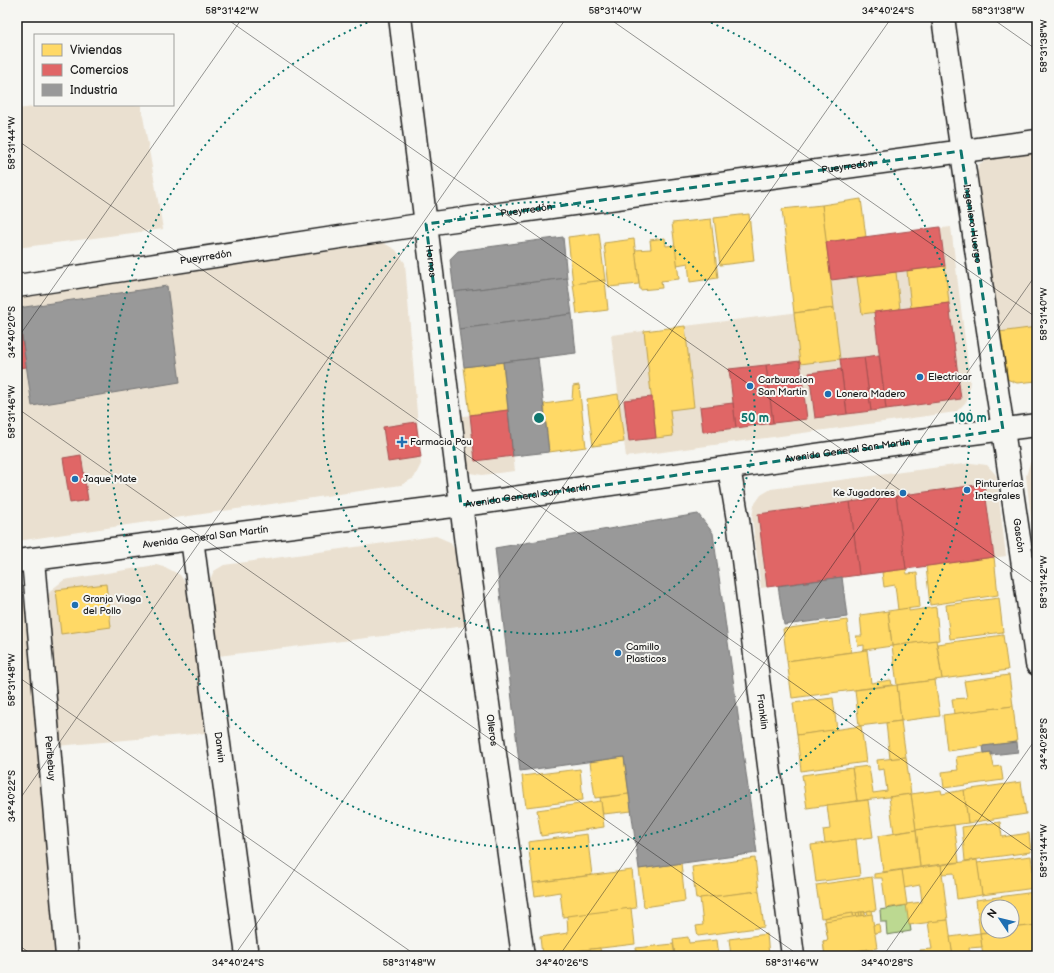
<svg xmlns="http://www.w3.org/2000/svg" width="1054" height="973" viewBox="0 0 1054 973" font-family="'Balsamiq Sans',sans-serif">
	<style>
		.built { fill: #eae0d0 }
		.green { fill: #bcd991; stroke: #6c7a56 }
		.homes { fill: #ffd966; stroke: #bba050 }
		.shops { fill: #e06666; stroke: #a55050 }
		.industry { fill: #999; stroke: #747474 }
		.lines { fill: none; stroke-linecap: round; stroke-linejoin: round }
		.minor-casing { stroke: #1c1c1c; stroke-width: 25 }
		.major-casing { stroke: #1c1c1c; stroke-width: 25 }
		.minor { stroke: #f6f6f2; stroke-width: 22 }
		.major { stroke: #f6f6f2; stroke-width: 22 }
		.marked { fill: none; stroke: #0f766e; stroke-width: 3; stroke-dasharray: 8 5; stroke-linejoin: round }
		.ticks { fill: none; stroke: #1c1c1c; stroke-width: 1; stroke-opacity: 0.45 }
		.ring { fill: none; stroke: #0f766e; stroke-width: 2; stroke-dasharray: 2 4 }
		.poi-dot { fill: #1f6fb2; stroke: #f6f6f2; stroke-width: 1.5 }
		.labels { text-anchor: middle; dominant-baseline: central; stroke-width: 4; stroke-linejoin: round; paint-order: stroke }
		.street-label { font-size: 10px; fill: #1c1c1c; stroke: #f6f6f2 }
		.poi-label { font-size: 10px; fill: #1c1c1c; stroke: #f6f6f2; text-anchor: start }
		.centre { fill: #0f766e; stroke: #f6f6f2; stroke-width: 2 }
		.ring-label { font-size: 12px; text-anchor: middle; font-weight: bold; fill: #0f766e; stroke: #f6f6f2; stroke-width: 4; stroke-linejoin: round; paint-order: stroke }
		.neatline { fill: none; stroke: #1c1c1c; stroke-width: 1.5 }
		.ticks-label { font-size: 10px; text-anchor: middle; fill: #1c1c1c }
	</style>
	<rect width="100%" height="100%" fill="#f6f6f2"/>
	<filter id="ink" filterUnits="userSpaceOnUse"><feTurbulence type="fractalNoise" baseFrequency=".025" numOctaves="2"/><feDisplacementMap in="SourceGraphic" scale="8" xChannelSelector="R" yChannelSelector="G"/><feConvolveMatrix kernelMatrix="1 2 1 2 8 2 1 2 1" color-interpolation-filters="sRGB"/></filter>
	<g filter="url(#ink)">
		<g class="built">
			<polygon points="49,105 141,105 163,229 17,248 17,109"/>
			<polygon points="1037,148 1037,381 1004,378 975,183 979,164 998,153"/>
			<polygon points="951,227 970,381 967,401 956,412 626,457 611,335 833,308 826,242"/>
			<polygon points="367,240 382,242 396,250 405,263 421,464 414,478 401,485 17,541 17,298"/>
			<polygon points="508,410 515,471 482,475 470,473 463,461 457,417"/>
			<polygon points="1037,458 1037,551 1035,551 1026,476 1030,463"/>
			<polygon points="971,463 987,465 996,475 1006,556 761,588 752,517 754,505 761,495 771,489"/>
			<polygon points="436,536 450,542 457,554 466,626 218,656 209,581 214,571 224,565"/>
			<polygon points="156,565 167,568 180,575 189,588 206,733 57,746 44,604 51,590 64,580"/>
			<polygon points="17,593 26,605 56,956 17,956"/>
		</g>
		<polygon class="green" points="907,905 911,931 887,935 886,922 881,922 880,910"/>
		<g class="homes">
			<polygon points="861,199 866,237 826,242 822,205"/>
			<polygon points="822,205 834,308 794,313 782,209"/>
			<polygon points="749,214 754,261 720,265 714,218"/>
			<polygon points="711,219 718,278 690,282 688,263 677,265 672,223"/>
			<polygon points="599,233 605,280 573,284 568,237"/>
			<polygon points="665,238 666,246 675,245 679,279 661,281 662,288 640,290 635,250 651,249 650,240"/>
			<polygon points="634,239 639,284 609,287 604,243"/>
			<polygon points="945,266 949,303 911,308 907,271"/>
			<polygon points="896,272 900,309 862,314 857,277"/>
			<polygon points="605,280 608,310 577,314 573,284"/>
			<polygon points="834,308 840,359 800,364 794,313"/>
			<polygon points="685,326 694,407 670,410 673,436 656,438 644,331"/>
			<polygon points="1037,327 1037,381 1017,383 1004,378 999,332"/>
			<polygon points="503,362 508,410 470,415 464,367"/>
			<polygon points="579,385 586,447 549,452 544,404 572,400 573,386"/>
			<polygon points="618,394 624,442 593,446 587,399"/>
			<polygon points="1037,475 1037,514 1033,482"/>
			<polygon points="994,557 998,595 930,605 926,566"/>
			<polygon points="906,569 907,574 917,573 920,607 898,610 895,585 884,587 882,572"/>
			<polygon points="106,584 111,627 61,634 56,590"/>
			<polygon points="999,598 1003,632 950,639 946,605"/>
			<polygon points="936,607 939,640 892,646 888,611 909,608 909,611"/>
			<polygon points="888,611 892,646 864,650 864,645 858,646 856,636 862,636 860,615"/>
			<polygon points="847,620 851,652 787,661 783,629"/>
			<polygon points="1003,635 1008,670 942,679 937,644"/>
			<polygon points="936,640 942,679 897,685 892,646"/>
			<polygon points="867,650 871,683 891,680 892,685 792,698 787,661"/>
			<polygon points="1009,675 1013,706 954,714 952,699 967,698 964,681"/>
			<polygon points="935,680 940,716 901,721 897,685"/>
			<polygon points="897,685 901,721 859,726 855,690"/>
			<polygon points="833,698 837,730 797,735 793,703"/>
			<polygon points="1013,706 1017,742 947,751 943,715"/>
			<polygon points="901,721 906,757 890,759 886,723"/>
			<polygon points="861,726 866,762 801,771 797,735"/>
			<polygon points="991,752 994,767 1001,766 1003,780 944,788 942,772 958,770 956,757"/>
			<polygon points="624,757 629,794 595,798 590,762"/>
			<polygon points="906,757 911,794 857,801 852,768 869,766 873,793 887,791 884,769 878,770 877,760"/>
			<polygon points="852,768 857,801 807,808 802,775"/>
			<polygon points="580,769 583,800 526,807 522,776"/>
			<polygon points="1021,782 1026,814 968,823 964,790"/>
			<polygon points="941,790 942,794 964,790 968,823 916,830 911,794"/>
			<polygon points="629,794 632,811 603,814 600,798"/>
			<polygon points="911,794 916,830 894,833 889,797"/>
			<polygon points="868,800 873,837 825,843 823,830 830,829 827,805"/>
			<polygon points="601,801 604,827 541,836 537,810"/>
			<polygon points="1000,822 1002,837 1029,833 1031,852 965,861 962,827"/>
			<polygon points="954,825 959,862 920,867 916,830"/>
			<polygon points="916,830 920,867 883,872 878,836"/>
			<polygon points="587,834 592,875 533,883 528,842"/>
			<polygon points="856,839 860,876 816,882 811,845"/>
			<polygon points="1031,856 1035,888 982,895 977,863"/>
			<polygon points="755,858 759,891 696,899 692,867"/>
			<polygon points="977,860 982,895 957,899 954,873 942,874 941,865"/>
			<polygon points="681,863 685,901 644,907 639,869"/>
			<polygon points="941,865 948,920 909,925 906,904 922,902 920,885 904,888 902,870"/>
			<polygon points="632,870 636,908 563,917 560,892 535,896 533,883"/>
			<polygon points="902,870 907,905 886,908 882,878 874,878 874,874"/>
			<polygon points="872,877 876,910 821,918 816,885"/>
			<polygon points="759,891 764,927 698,936 696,926 703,925 700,898"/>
			<polygon points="1035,892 1037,925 1012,928 1012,907 988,907 988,931 992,931 980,933 976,900"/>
			<polygon points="631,908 635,944 542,955 540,937 568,933 567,916"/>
			<polygon points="871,910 872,916 868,917 867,911"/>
			<polygon points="859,912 862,912 862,917 860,918"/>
			<polygon points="859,912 860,918 857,918 856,913"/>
			<polygon points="862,912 865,912 866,917 862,917"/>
			<polygon points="853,913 858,951 825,956 823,941 828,940 824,918"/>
			<polygon points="853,913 856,913 857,918 854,919"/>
			<polygon points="872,914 877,948 825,956 823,941 828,940 825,921"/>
			<polygon points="948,920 953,956 921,956 920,950 932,949 928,922"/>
			<polygon points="879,924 880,932 874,933 873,925"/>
			<polygon points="1037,925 1037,956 983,956 980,933 1012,931 1012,928"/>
			<polygon points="980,933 982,947 969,948 970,956 953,956 950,937"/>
			<polygon points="767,934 769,956 731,956 729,939"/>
			<polygon points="688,937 689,943 717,940 719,956 675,956 673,939"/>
			<polygon points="673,944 675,956 637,956 636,948"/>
			<polygon points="600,948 601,956 543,956 542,955"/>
			<polygon points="869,949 870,956 843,956 842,953"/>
		</g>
		<g class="shops">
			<polygon points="940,227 945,266 831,280 826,242"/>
			<polygon points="949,303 961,399 886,409 874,312"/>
			<polygon points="17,308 27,367 17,368"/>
			<polygon points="879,355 886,409 871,411 864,357"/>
			<polygon points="864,357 871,411 847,414 840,359"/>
			<polygon points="800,361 807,419 773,423 766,365"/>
			<polygon points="766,365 773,423 736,428 729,369"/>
			<polygon points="841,369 847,414 815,418 809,373"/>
			<polygon points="652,397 656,438 629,441 624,400"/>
			<polygon points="733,403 736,428 703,432 700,407"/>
			<polygon points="508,410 513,456 475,461 470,415"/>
			<polygon points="416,422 421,457 388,462 383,427"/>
			<polygon points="81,455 88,500 70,503 63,458"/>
			<polygon points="984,484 994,557 906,569 896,496"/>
			<polygon points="896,496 906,569 859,575 850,502"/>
			<polygon points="850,502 859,575 767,587 758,514"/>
		</g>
		<g class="industry">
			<polygon points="563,237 567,278 454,292 450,259 458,251"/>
			<polygon points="567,278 572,314 459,329 454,292"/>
			<polygon points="167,286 180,382 32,406 18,308"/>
			<polygon points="572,314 576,353 464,367 459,329"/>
			<polygon points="538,358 549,452 513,456 503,362"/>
			<polygon points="698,514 713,533 757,853 639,869 624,757 520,771 495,548"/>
			<polygon points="842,577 847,617 784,625 778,586"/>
			<polygon points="1017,742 1018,752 991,755 991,752 984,753 983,746"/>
			<polygon points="41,953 41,956 17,956 17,955"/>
		</g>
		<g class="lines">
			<g class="minor-casing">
				<g id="minor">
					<path id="s1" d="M400 17 467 552 523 956"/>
					<path id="s2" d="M943 17C972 233 1007 448 1037 664"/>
					<path id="s3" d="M17 286 426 224 1037 141"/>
					<path id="s4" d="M729 468 738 520 793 956"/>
					<path id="s5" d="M192 539 247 956"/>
					<path id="s6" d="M33 560 67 956"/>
				</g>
			</g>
			<g class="major-casing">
				<g id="major">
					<path id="s7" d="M17 561 485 502 957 435 1037 425"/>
				</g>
			</g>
			<use href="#minor" class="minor"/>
			<use href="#major" class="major"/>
		</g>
	</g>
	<path class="marked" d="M961 151 1003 430 461 505 426 224Z"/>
	<path class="ticks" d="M224 17 1037 586M607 17 1037 318M990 17 1037 50M17 140 1037 854M17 339 243 17M17 408 800 956M17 676 417 956M17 803 567 17M17 944 34 956M234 956 892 17M559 956 1037 273M883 956 1037 737"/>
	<g class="ring">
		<circle cx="539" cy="418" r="216"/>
		<path d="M700 18A431 431 0 1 1 378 18"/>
	</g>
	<g class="poi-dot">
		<circle cx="920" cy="377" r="4"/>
		<circle cx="750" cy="386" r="4"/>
		<circle cx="828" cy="394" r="4"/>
		<path d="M400 436h4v4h4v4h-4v4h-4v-4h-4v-4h4z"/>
		<circle cx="75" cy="479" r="4"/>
		<circle cx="967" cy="490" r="4"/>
		<circle cx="903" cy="493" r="4"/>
		<circle cx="75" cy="605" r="4"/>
		<circle cx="618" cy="653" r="4"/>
	</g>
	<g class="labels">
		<g class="street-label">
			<text stroke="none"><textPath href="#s3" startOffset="839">Pueyrredón</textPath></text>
			<text stroke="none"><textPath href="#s3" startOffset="515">Pueyrredón</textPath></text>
			<text stroke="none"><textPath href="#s2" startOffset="209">Ingeniero Huergo</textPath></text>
			<text stroke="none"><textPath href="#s3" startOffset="191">Pueyrredón</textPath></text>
			<text stroke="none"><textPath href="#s1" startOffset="246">Hornos</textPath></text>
			<text stroke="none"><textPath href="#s7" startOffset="838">Avenida General San Martín</textPath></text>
			<text stroke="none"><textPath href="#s7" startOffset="515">Avenida General San Martín</textPath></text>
			<text stroke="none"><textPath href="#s2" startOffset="524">Gascón</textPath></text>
			<text stroke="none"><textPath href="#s7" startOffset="190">Avenida General San Martín</textPath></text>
			<text stroke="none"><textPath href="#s4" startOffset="246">Franklin</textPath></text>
			<text stroke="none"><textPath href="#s1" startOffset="719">Olleros</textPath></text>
			<text stroke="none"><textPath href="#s5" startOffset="210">Darwin</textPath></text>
			<text stroke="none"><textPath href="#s6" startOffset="199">Peribebuy</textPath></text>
		</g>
		<g class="poi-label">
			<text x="928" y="377">Electricar</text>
			<text x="758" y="380">Carburacion<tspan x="758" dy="12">San Martin</tspan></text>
			<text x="836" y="394">Lonera Madero</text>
			<text x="410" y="442">Farmacia Pou</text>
			<text x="83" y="479">Jaque Mate</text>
			<text x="975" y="484">Pinturerías<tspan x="975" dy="12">Integrales</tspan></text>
			<text x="895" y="493" text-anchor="end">Ke Jugadores</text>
			<text x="83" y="599">Granja Viaga<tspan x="83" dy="12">del Pollo</tspan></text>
			<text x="626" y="647">Camillo<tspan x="626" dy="12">Plasticos</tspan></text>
		</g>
	</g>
	<circle cx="539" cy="418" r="6" class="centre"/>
	<g class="ring-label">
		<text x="755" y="422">50 m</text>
		<text x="970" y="422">100 m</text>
	</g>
	<rect width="1054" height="973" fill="none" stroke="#f6f6f2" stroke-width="44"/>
	<rect x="34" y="34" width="140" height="72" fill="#f6f6f2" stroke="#9f9f9c"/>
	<rect x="42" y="44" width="20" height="12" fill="#ffd966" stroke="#9f9f9c"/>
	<text x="70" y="54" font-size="12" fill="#1c1c1c">Viviendas</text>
	<rect x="42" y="64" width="20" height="12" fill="#e06666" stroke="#9f9f9c"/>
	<text x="70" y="74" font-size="12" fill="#1c1c1c">Comercios</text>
	<rect x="42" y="84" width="20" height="12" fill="#999999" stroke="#9f9f9c"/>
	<text x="70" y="94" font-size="12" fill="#1c1c1c">Industria</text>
	<g transform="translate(1000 919) rotate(305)"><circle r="19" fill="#f6f6f2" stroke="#9f9f9c"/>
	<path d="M0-3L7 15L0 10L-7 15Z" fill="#1f6fb2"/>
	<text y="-6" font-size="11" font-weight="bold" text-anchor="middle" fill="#1c1c1c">N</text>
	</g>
	<rect x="22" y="22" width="1010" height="929" class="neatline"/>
	<g class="ticks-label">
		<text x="232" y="14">58°31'42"W</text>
		<text x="615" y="14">58°31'40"W</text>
		<text x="888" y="14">34°40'24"S</text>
		<text x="998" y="14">58°31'38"W</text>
		<text transform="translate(1043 46) rotate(-90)" y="4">58°31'38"W</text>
		<text transform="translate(11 143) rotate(-90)" y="4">58°31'44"W</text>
		<text transform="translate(1043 314) rotate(-90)" y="4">58°31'40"W</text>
		<text transform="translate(11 332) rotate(-90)" y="4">34°40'20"S</text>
		<text transform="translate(11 412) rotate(-90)" y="4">58°31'46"W</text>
		<text transform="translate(1043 582) rotate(-90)" y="4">58°31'42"W</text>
		<text transform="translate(11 680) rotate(-90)" y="4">58°31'48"W</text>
		<text transform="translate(1043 744) rotate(-90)" y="4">34°40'28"S</text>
		<text transform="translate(11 796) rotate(-90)" y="4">34°40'22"S</text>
		<text transform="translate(1043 851) rotate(-90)" y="4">58°31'44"W</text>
		<text x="238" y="966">34°40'24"S</text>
		<text x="409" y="966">58°31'48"W</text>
		<text x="562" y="966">34°40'26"S</text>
		<text x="792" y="966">58°31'46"W</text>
		<text x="887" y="966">34°40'28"S</text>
	</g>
</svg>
